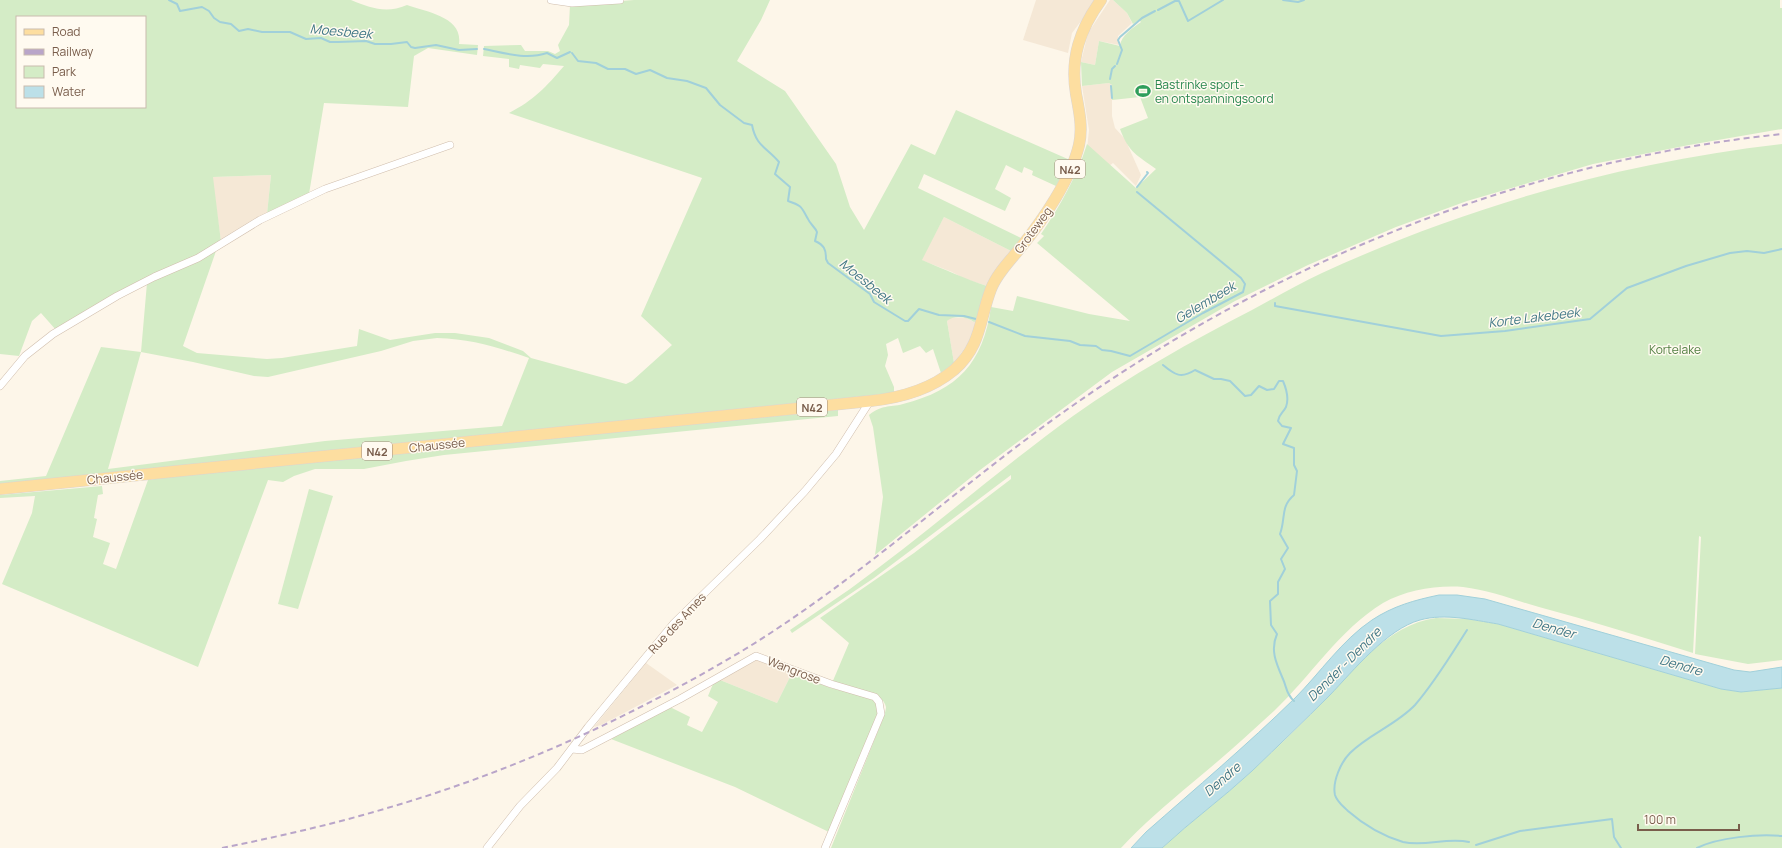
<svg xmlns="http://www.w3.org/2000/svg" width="1782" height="848" viewBox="0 0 1782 848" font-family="Manrope,sans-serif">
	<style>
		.residential { fill: #f5e8d6 }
		.green { fill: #d4ecc6; fill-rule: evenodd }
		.water { fill: #bce0e8; stroke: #a1d0da }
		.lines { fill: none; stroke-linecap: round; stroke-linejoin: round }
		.stream { stroke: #a1d0da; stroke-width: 2 }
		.minor-casing { stroke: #d0bead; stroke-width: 8 }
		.primary-casing { stroke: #dcd5d0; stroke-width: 12 }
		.minor { stroke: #fff; stroke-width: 7 }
		.primary { stroke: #fddea0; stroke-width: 11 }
		.rail { stroke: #b9a5c9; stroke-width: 2; stroke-dasharray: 6 4; stroke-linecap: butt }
		.labels { text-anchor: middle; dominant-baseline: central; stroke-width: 3; stroke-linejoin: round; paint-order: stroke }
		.shield { fill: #fffaf0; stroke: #a18c7c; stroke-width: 1 }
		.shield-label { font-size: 11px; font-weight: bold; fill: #795d4b }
		.leisure-label { font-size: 12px; fill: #27864d; stroke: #fffaf0; text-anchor: start }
		.street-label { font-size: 12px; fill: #795d4b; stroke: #fffaf0 }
		.park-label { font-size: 12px; fill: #527f42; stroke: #fffaf0 }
		.water-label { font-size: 13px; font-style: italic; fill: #407786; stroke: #fffaf0 }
	</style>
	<rect width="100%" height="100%" fill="#fdf6e9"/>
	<g class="residential">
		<polygon points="1036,0 1097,0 1072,33 1068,53 1023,40"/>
		<polygon points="1110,0 1113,0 1127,13 1132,23 1118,36 1119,45 1099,41 1095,65 1081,62 1088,33"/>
		<polygon points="1109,83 1112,85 1112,116 1115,128 1125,139 1141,175 1136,186 1113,163 1109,166 1087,149 1089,130 1082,86"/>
		<polygon points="271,175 267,214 221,242 212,177"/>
		<polygon points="944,217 1011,251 987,286 965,279 952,272 921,260"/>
		<polygon points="950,318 966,318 974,322 977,321 969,342 954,363 947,321"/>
		<polygon points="757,660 792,673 777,703 720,680"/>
		<polygon points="646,663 677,685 601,725 594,727"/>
	</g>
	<g class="green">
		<path d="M0 0H351C371 8 386 14 407 5 427 12 463 17 459 44L478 45 477 55 428 48 414 56 408 107 324 103 309 194 267 214 271 175 213 177 221 242 56 330 41 313 32 321 19 356 0 354ZM17 17H145V107H17Z"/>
		<path d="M634 0H770L761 20 737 61 785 91 836 164 850 207 864 230 911 144 935 155 956 110 1070 160 1056 186 1032 175 1033 171 1024 167 1022 173 1006 165 995 189 1011 198 1005 211 924 174 918 188 1023 239 1011 251 944 217 922 260C944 269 965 279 987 286L977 321 974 322C967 317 954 315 947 321L954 363 941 373 933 349 926 353 920 346 903 353 898 338 886 344 888 355 885 366 894 387V393L0 484V481L46 476 101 347 141 352 147 283 216 251 183 346 197 353 267 359 282 358 357 346 359 329 390 340 435 333H455L489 338 523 351 531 358 626 384 632 381 672 345 641 316 702 178 509 113C534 100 546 87 564 66L543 64 540 68 520 65 519 69 509 67V59L483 56 484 46 521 45 525 51H548L555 54 560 51 558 45 569 25 570 5ZM437 338C472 339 497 347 529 358L502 426 325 441 108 469 141 352 193 362 254 376 268 377 381 351 413 341Z"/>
		<path d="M1113 0H1780V8H1782V129L1689 145 1593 164 1467 201 1396 227 1308 265 1235 301 1112 372 980 470 875 555 883 497 873 427 869 415C883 404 888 408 903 404 958 390 983 363 991 307L1013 311 1017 296 1089 314 1130 321 1037 243 1044 236 1041 234C1060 206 1077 176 1087 144L1136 188 1156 169C1137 155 1129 153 1120 129L1148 118 1140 97 1112 100V85L1109 83 1082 86 1081 62 1095 65 1099 41 1120 46C1121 35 1133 28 1141 22L1139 20 1133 24 1127 13Z"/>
		<path d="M1782 144V660L1748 664 1695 654 1701 537 1699 536 1693 653C1642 637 1591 621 1539 607 1514 600 1489 590 1463 587 1437 585 1406 590 1383 603 1339 630 1311 676 1274 711 1247 736 1220 760 1192 783 1167 804 1143 824 1121 848H831L884 716C885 713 886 709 886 707 884 691 845 686 832 683L849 643 820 618 914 553 1011 479V475L874 578 792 633 790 630C810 616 830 603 850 589 926 534 997 471 1073 416 1129 376 1192 341 1252 310 1276 297 1299 284 1322 273 1468 206 1623 162 1782 144Z"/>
		<polygon points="838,410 838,416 444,455 406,461 364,469 315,469 294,476 283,482 268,480 198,667 2,584 32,513 35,496 0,498 0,495 102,486 103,494 98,495 94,518 97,519 93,537 110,543 103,564 116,569 148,480 175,476"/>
		<polygon points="309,489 333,496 298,609 278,604"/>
		<path d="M1436 618 1468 619 1498 624 1721 689 1741 692 1782 688V848H1162C1191 821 1223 798 1252 771 1275 749 1298 728 1320 705 1353 671 1386 625 1436 618Z"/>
		<polygon points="792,673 831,688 874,699 878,709 877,716 831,833 735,787 611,739 670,707 690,717 687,725 702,732 718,702 708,696 713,684 720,680 777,703"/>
	</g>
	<path class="water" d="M1439 595H1457L1485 599 1734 670 1750 672 1782 667V688L1741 692 1721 689 1498 624C1473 620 1445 613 1420 620 1387 629 1353 671 1330 695 1304 721 1278 746 1252 771 1223 798 1191 821 1162 848H1131L1146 832C1196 788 1247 745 1295 698 1320 673 1342 640 1372 620 1393 606 1415 600 1439 595Z"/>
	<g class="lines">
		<g class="stream">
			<polyline points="169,0 177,4 180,11 202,7 209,11 214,18 220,22 231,24 239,31 248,29 262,32 290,32 306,39 321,38 330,42 338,42 366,41 375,44 391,44 407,42 411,47 415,48 436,45 459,50 477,49"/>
			<polyline points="1283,0 1298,2 1304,0"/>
			<polyline points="1158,10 1175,1 1179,1 1188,21 1223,0"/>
			<path d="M484 49C504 53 526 60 547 53L557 58 570 52"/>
			<path d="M572 53 578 61 596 63 608 69H625L636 74 650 70 667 78 687 81 706 88 720 105 744 123 752 125C756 146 766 147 779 162L775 174 790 187 788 201C803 206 801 207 808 219 810 224 815 227 817 232L815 241C824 245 826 249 826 259L828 263 870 294 874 302 905 321H908L919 309 939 315 964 316 976 319"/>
			<polyline points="1117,64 1122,50 1118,40 1120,37 1142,18 1155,11"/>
			<polyline points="1110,79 1112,69 1115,66"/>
			<polyline points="1111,86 1112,98"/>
			<polyline points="1137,187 1148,173 1147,172"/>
			<polyline points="1275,303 1275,306 1441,336 1505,331 1590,319 1627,288 1686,266 1730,253 1747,251 1764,253 1782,249"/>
			<polyline points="989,322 1025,336 1070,341 1080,345 1096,346 1102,350 1111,351 1130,356 1203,313 1243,292 1245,284 1241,278 1137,192"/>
			<path d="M1163 365C1175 375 1181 379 1195 370L1214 379H1221L1230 381 1245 396 1251 395 1259 386 1267 390 1274 389 1279 381H1283C1286 388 1289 399 1286 407 1283 413 1279 414 1278 421L1282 426 1291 428 1283 444 1294 448V465L1297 471 1294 495C1280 507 1286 518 1280 534L1288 548 1281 559 1285 569 1278 582V594L1270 601 1271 625 1277 634C1270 650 1276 663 1283 679 1287 688 1286 694 1294 701"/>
			<path d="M1467 630C1451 655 1435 682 1415 705 1396 725 1369 734 1350 753 1341 762 1332 782 1335 795 1337 802 1343 806 1348 811 1364 825 1383 836 1403 842 1425 847 1447 837 1469 842"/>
			<polyline points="1476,845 1520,831 1612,819 1614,837 1621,848"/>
			<path d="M1697 848C1719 837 1758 834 1782 836"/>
		</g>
		<g class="minor-casing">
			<g id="minor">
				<polyline points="551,0 572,3 620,0"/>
				<polyline points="0,386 25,356 53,334 117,296 154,277 198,258 260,220 325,189 450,145"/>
				<polyline points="572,749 582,750 680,699 756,656 831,684 875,697 879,702 881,714 825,848"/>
				<polyline points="487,848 520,806 557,768 588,727 674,623 760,539 805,491 836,454 870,401"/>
			</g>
		</g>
		<g class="primary-casing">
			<path id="primary" d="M0 489 870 401C900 398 930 390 954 370 982 345 979 320 991 289 997 273 1011 260 1021 247 1043 220 1071 179 1079 145 1083 128 1079 110 1076 94 1070 58 1080 29 1101 0"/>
		</g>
		<use href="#minor" class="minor"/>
		<use href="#primary" class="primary"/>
		<path class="rail" d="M222 848C276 837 330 825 384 809 509 773 630 718 742 651 857 581 955 489 1065 411 1275 262 1524 161 1782 134"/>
	</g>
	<defs>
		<g id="stadium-bare" transform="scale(1.2)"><path d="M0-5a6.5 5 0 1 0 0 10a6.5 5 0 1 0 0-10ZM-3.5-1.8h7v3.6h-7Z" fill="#2e9e5b" stroke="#fffaf0" stroke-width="2.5" paint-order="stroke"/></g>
	</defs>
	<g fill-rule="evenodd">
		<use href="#stadium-bare" x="1143" y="91"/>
	</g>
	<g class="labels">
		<g class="shield">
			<rect x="1055" y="160" width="30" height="18" rx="3"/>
			<rect x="797" y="398" width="30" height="18" rx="3"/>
			<rect x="362" y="442" width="30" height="18" rx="3"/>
		</g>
		<g class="shield-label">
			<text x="1070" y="169">N42</text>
			<text x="812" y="407">N42</text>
			<text x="377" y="451">N42</text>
		</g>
		<g class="leisure-label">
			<text x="1155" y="84">Bastrinke sport-<tspan x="1155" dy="14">en ontspanningsoord</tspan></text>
		</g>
		<g class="street-label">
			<text transform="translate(1033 230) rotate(-54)">Groteweg</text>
			<text transform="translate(437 445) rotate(-6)">Chaussée</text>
			<text transform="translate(115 477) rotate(-6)">Chaussée</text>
			<text transform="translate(677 623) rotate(-47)">Rue des Ames</text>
			<text transform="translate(794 670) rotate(21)">Wangrose</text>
		</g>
		<g class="park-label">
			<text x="1675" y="349">Kortelake</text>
		</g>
		<g class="water-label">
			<text transform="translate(341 31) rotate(5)">Moesbeek</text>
			<text transform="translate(866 281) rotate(39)">Moesbeek</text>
			<text transform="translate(1205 302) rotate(-31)">Gelembeek</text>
			<text transform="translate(1534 317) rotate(-7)">Korte Lakebeek</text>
			<text transform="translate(1554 628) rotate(16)">Dender</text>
			<text transform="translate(1344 664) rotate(-45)">Dender - Dendre</text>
			<text transform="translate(1681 665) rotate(16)">Dendre</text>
			<text transform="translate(1222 779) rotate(-41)">Dendre</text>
		</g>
	</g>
	<rect x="16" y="16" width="130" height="92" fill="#fffaf0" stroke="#c9bbae"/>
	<rect x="24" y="29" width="20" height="6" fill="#fddea0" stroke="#c9bbae"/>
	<text x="52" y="36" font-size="12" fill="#795d4b">Road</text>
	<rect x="24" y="49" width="20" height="6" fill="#b9a5c9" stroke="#c9bbae"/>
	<text x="52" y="56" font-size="12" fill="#795d4b">Railway</text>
	<rect x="24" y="66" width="20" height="12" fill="#d4ecc6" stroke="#c9bbae"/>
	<text x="52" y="76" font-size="12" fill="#795d4b">Park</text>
	<rect x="24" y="86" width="20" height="12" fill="#bce0e8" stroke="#c9bbae"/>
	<text x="52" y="96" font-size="12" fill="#795d4b">Water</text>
	<path d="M1638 824v6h101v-6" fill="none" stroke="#795d4b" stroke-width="2"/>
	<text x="1644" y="824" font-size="12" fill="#795d4b" stroke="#fffaf0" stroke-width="3" paint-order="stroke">100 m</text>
</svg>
